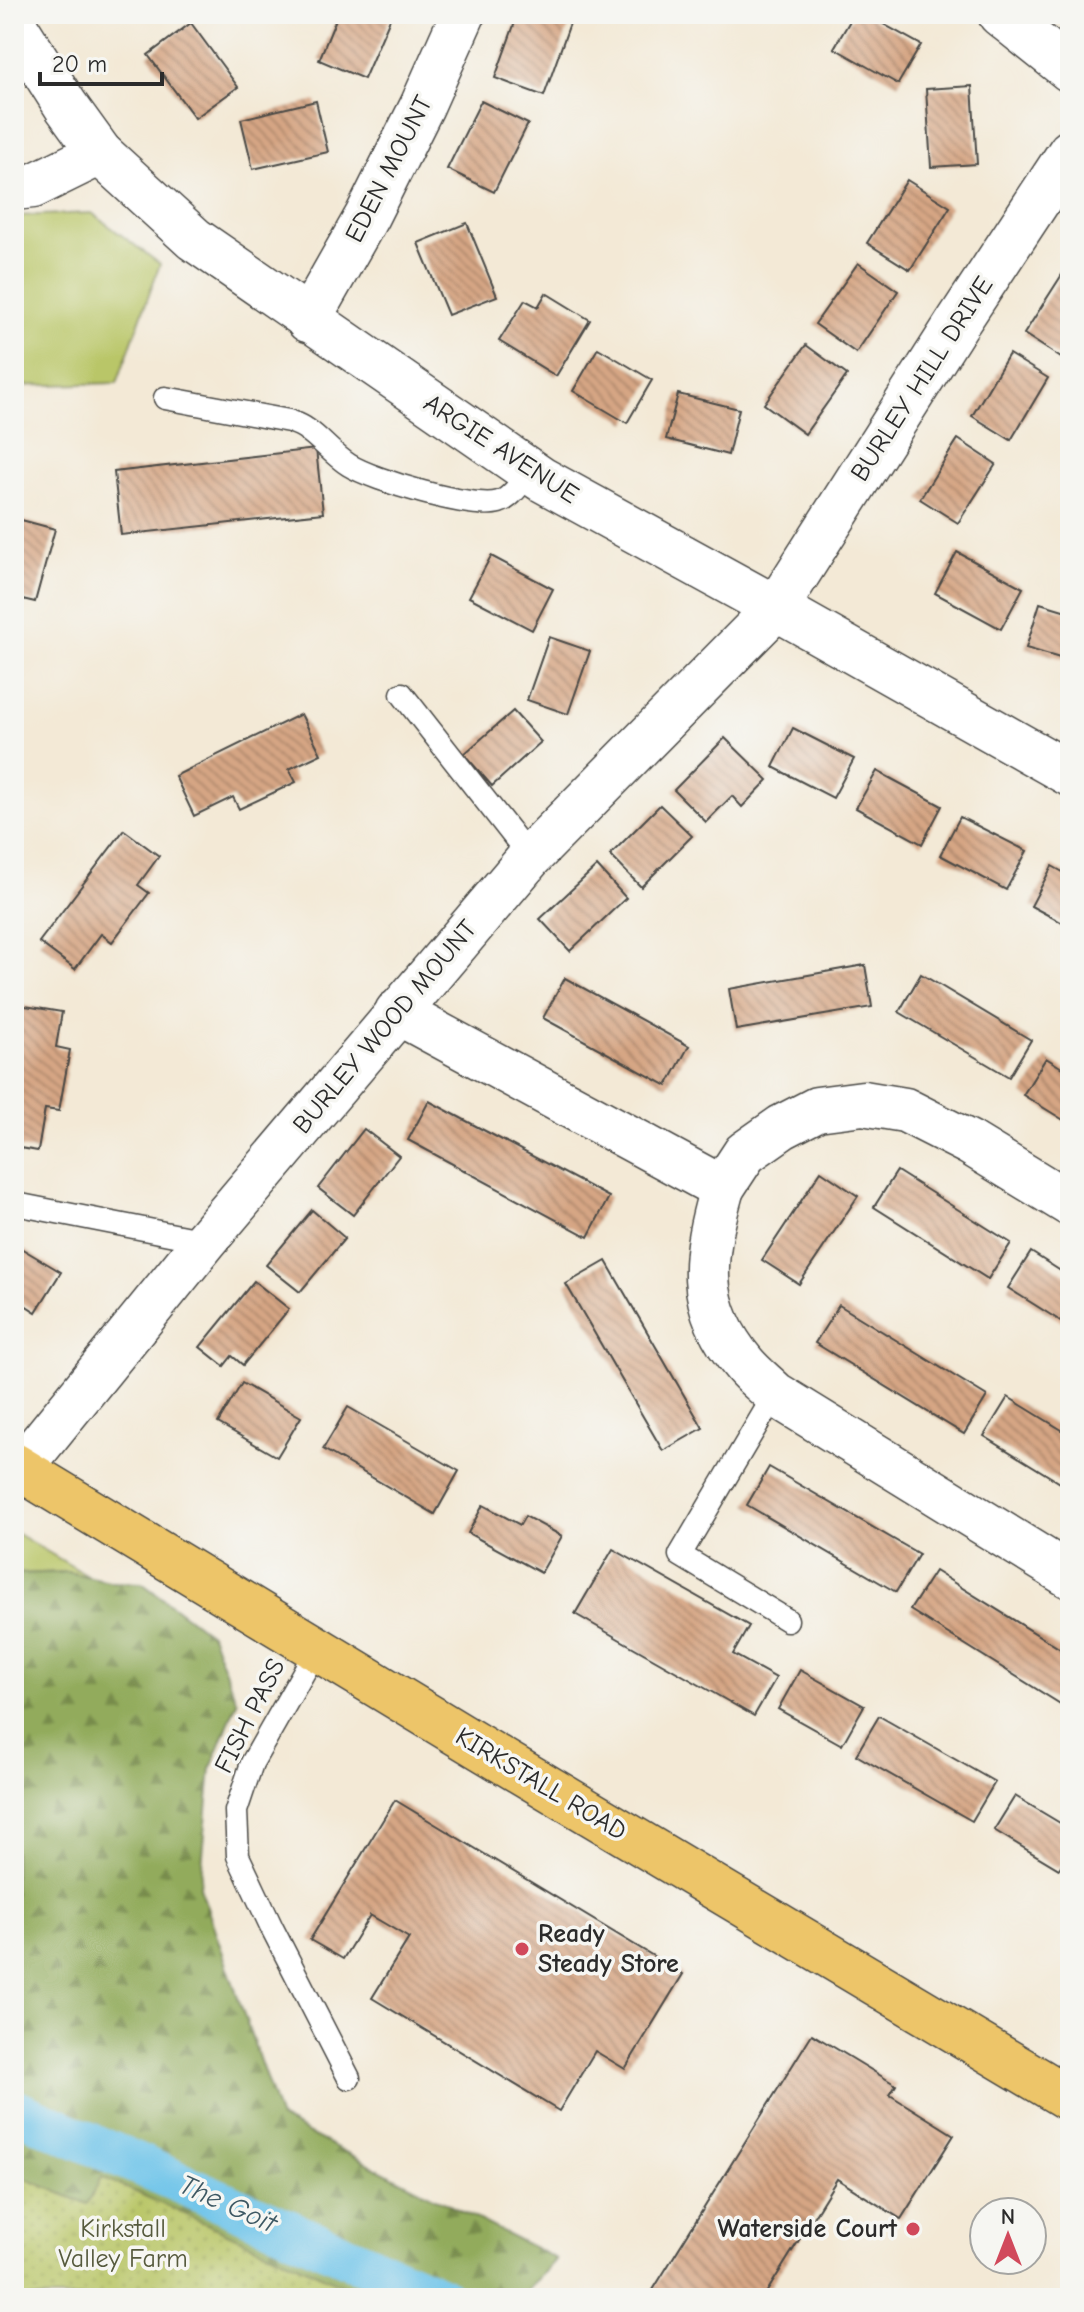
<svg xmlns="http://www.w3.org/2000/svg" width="1084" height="2312" viewBox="0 0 1084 2312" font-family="'Comic Neue',sans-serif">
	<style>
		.grass { fill: #b9c668; stroke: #72784a; stroke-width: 2 }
		.forest { fill: url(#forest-firs); stroke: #5e6b44; stroke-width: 2 }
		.park { fill: url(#park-dots); stroke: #72784a; stroke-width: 2 }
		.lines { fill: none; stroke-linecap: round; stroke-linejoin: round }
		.canal { stroke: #6cc3e9; stroke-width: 42 }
		.building { fill: url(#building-back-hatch) }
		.lane-casing { stroke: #494845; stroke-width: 25 }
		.street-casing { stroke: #494845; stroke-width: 47 }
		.primary-casing { stroke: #494845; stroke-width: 47 }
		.lane { stroke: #fff; stroke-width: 22 }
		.street { stroke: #fff; stroke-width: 44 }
		.primary { stroke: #edc569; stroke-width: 44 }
		.poi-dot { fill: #d1495b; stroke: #f6f6f2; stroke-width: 3 }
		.labels { text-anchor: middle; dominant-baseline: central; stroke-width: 7; stroke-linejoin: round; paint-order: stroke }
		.street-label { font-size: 26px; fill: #2b2b2b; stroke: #f6f6f2 }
		.poi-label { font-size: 26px; font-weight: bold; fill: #2b2b2b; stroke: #f6f6f2; text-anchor: start }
		.park-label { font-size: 26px; fill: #565a3d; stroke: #f6f6f2 }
		.water-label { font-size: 28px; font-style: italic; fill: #3e5964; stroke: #f6f6f2 }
	</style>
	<defs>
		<pattern id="forest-firs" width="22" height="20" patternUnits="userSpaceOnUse" patternTransform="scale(2)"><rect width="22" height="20" fill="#92ab5c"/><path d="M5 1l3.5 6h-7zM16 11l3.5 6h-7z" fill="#778b4c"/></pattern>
		<pattern id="park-dots" width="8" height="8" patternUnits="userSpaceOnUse" patternTransform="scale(2)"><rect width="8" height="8" fill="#b9c668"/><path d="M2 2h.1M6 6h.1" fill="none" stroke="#9faa5a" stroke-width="1.8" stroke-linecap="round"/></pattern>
		<pattern id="building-back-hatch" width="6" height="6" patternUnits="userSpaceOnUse" patternTransform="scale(2)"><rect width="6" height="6" fill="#d6a684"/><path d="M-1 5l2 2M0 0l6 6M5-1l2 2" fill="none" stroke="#ae876c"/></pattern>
	</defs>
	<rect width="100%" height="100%" fill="#f6f6f2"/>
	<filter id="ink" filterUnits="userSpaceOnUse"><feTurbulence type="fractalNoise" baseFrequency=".0125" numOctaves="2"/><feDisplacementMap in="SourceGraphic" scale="16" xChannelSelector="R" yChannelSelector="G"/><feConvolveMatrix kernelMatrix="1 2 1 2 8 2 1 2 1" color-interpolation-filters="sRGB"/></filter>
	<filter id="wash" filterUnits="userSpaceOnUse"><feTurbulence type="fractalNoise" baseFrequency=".006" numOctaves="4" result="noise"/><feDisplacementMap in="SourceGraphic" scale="32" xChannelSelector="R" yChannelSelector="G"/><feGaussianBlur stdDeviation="1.8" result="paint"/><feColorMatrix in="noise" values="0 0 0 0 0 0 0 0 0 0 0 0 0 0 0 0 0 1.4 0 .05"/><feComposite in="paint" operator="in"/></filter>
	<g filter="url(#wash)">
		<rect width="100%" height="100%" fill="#f3e9d6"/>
		<g class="grass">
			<polygon points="92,213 160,264 117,383 14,386 14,216"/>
			<polygon points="14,1532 90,1577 67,1572 14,1574"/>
		</g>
		<polygon class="forest" points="67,1572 114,1582 142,1583 211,1635 237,1702 211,1768 200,1887 280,2119 556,2259 520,2298 227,2298 14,2198 14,1574"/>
		<polygon class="park" points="14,2174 87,2204 102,2177 372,2298 14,2298"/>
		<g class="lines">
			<polyline class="canal" points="14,2110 443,2298"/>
		</g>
		<g id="blocks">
			<g class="building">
				<polygon points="338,14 392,14 364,79 319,60"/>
				<polygon points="518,14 546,14 570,23 544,96 495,78"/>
				<polygon points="854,14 865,14 921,45 898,84 834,48"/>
				<polygon points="191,23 238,87 195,118 148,55"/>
				<polygon points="972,86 977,164 931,167 926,89"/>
				<polygon points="316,101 328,152 253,169 241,119"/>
				<polygon points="481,101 528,124 494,192 447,169"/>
				<polygon points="907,180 950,207 910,270 867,243"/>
				<polygon points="467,223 497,296 448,315 418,243"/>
				<polygon points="858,263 898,291 856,353 815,324"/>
				<polygon points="1063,273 1070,277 1070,345 1061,358 1024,334"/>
				<polygon points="546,293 590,320 556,376 499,341 525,300 538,307"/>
				<polygon points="806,345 847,375 805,434 764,404"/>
				<polygon points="598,348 652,380 627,423 573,391"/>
				<polygon points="1009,354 1048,378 1011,440 972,416"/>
				<polygon points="678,394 739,409 728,455 666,439"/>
				<polygon points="958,439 996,464 958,523 920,499"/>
				<polygon points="316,449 323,513 121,535 114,472"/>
				<polygon points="14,518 55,529 35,602 14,597"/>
				<polygon points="957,552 1023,588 1001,629 935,593"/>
				<polygon points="491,556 553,589 532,630 469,597"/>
				<polygon points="1040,603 1070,612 1070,661 1026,648"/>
				<polygon points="549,637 590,651 568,714 527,700"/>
				<polygon points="513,711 541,742 492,786 464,754"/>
				<polygon points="301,714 321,754 289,769 296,782 239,809 233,797 194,816 175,776"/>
				<polygon points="793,728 854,759 833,798 773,767"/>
				<polygon points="725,738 768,780 742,807 732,796 706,822 674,790"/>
				<polygon points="877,771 942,806 922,844 856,808"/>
				<polygon points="660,805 692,836 641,887 610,855"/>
				<polygon points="960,817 1027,851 1006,890 940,855"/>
				<polygon points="124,830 159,856 138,885 149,893 112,942 101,934 75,969 39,942"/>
				<polygon points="597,866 626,898 570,951 540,919"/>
				<polygon points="1052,866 1070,876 1070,927 1031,906"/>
				<polygon points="865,965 872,1007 736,1030 729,989"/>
				<polygon points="921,974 1031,1040 1009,1077 899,1012"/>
				<polygon points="565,978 689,1046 667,1086 543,1018"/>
				<polygon points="19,1005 62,1012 56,1047 70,1050 59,1111 45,1109 38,1151 14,1147 14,1031"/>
				<polygon points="1046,1058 1070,1073 1070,1124 1023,1095"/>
				<polygon points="429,1101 609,1197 588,1237 408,1140"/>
				<polygon points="364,1129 399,1156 353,1215 318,1188"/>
				<polygon points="821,1171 858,1196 799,1284 762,1260"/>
				<polygon points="897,1171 1011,1243 988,1279 874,1207"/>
				<polygon points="312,1210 345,1238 300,1292 266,1265"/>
				<polygon points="14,1244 61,1272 36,1312 14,1298"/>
				<polygon points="1031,1252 1070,1277 1070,1327 1008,1288"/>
				<polygon points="606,1261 703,1428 663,1451 566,1284"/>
				<polygon points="254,1281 289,1309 243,1365 232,1356 224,1366 200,1347"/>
				<polygon points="839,1305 987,1396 964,1434 815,1343"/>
				<polygon points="242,1383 301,1417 277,1457 218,1423"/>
				<polygon points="1008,1397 1070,1435 1070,1489 984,1436"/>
				<polygon points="348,1407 459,1471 435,1514 323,1449"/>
				<polygon points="769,1467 919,1554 896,1592 747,1505"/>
				<polygon points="483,1505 520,1525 525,1516 562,1536 541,1573 468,1533"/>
				<polygon points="613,1549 749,1626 733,1654 776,1678 754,1716 575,1614"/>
				<polygon points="935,1571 1070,1655 1070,1710 910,1610"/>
				<polygon points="800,1670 864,1706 842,1745 778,1709"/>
				<polygon points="879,1716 995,1782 972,1821 856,1755"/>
				<polygon points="1015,1796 1070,1829 1070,1850 1059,1869 994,1830"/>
				<polygon points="395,1800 683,1974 625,2069 595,2051 559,2111 372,1998 409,1938 370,1915 343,1959 310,1940"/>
				<polygon points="812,2034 896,2085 890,2095 954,2135 901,2219 837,2179 763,2298 648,2298"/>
			</g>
		</g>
	</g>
	<g filter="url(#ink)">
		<use href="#blocks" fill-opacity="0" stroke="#494845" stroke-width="2"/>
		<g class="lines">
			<g class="lane-casing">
				<g id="lane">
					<path d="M165 398 289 421C294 423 301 425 306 429 321 439 333 455 349 465 373 480 472 510 499 502 512 498 521 482 530 472"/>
					<polyline points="402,694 530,857"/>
					<polyline points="14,1200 21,1205 205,1241"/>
					<polyline points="775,1394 680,1555 787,1620"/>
					<polyline points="317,1649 252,1763 236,1811 238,1856 272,1928 349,2078"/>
				</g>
			</g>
			<g class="street-casing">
				<g id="street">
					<polyline points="1000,14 1070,70"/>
					<polyline points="14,24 66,106 100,153 194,239 541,479 776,608 1070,774"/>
					<polyline points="14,188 33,186 100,153"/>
					<polyline points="308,320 367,216 422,106 463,14"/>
					<path d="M397 1012 722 1188C703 1256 694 1305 744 1364 753 1375 765 1384 775 1394L1070 1576"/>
					<polyline points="722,1188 745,1153 782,1127 817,1109 863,1103 905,1110 970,1143 1070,1204"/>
					<polyline points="20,1469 205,1241 530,857 776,608 956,325 1070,152"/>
				</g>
			</g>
			<g class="primary-casing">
				<polyline id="primary" points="14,1465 476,1745 1070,2099"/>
			</g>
			<use href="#lane" class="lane"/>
			<use href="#street" class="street"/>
			<use href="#primary" class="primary"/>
		</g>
	</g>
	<g class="poi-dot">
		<circle cx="522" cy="1949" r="8"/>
		<circle cx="913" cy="2229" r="8"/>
	</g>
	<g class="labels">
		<g class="street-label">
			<text transform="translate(389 169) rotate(-63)">EDEN MOUNT</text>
			<text transform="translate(922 379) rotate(-57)">BURLEY HILL DRIVE</text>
			<text transform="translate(501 449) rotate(33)">ARGIE AVENUE</text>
			<text transform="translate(385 1027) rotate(-50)">BURLEY WOOD MOUNT</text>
			<text transform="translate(250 1716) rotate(-63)">FISH PASS</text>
			<text transform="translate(541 1784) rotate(31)">KIRKSTALL ROAD</text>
		</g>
		<g class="poi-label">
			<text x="538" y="1934">Ready<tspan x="538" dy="30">Steady Store</tspan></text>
			<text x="897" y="2229" text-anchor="end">Waterside Court</text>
		</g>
		<g class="park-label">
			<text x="123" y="2229">Kirkstall<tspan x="123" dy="30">Valley Farm</tspan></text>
		</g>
		<g class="water-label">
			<text transform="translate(228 2204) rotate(24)">The Goit</text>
		</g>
	</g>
	<rect width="1084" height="2312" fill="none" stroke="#f6f6f2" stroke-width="48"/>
	<g transform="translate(1008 2236)"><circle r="38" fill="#f6f6f2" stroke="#a5a5a2" stroke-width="2"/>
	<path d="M0-6L14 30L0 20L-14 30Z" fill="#d1495b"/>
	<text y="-12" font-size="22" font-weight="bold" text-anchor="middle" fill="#2b2b2b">N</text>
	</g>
	<path d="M40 72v12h122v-12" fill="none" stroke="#2b2b2b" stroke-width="4"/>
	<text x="52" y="72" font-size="24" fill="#2b2b2b" stroke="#f6f6f2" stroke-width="6" paint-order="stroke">20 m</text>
</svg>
